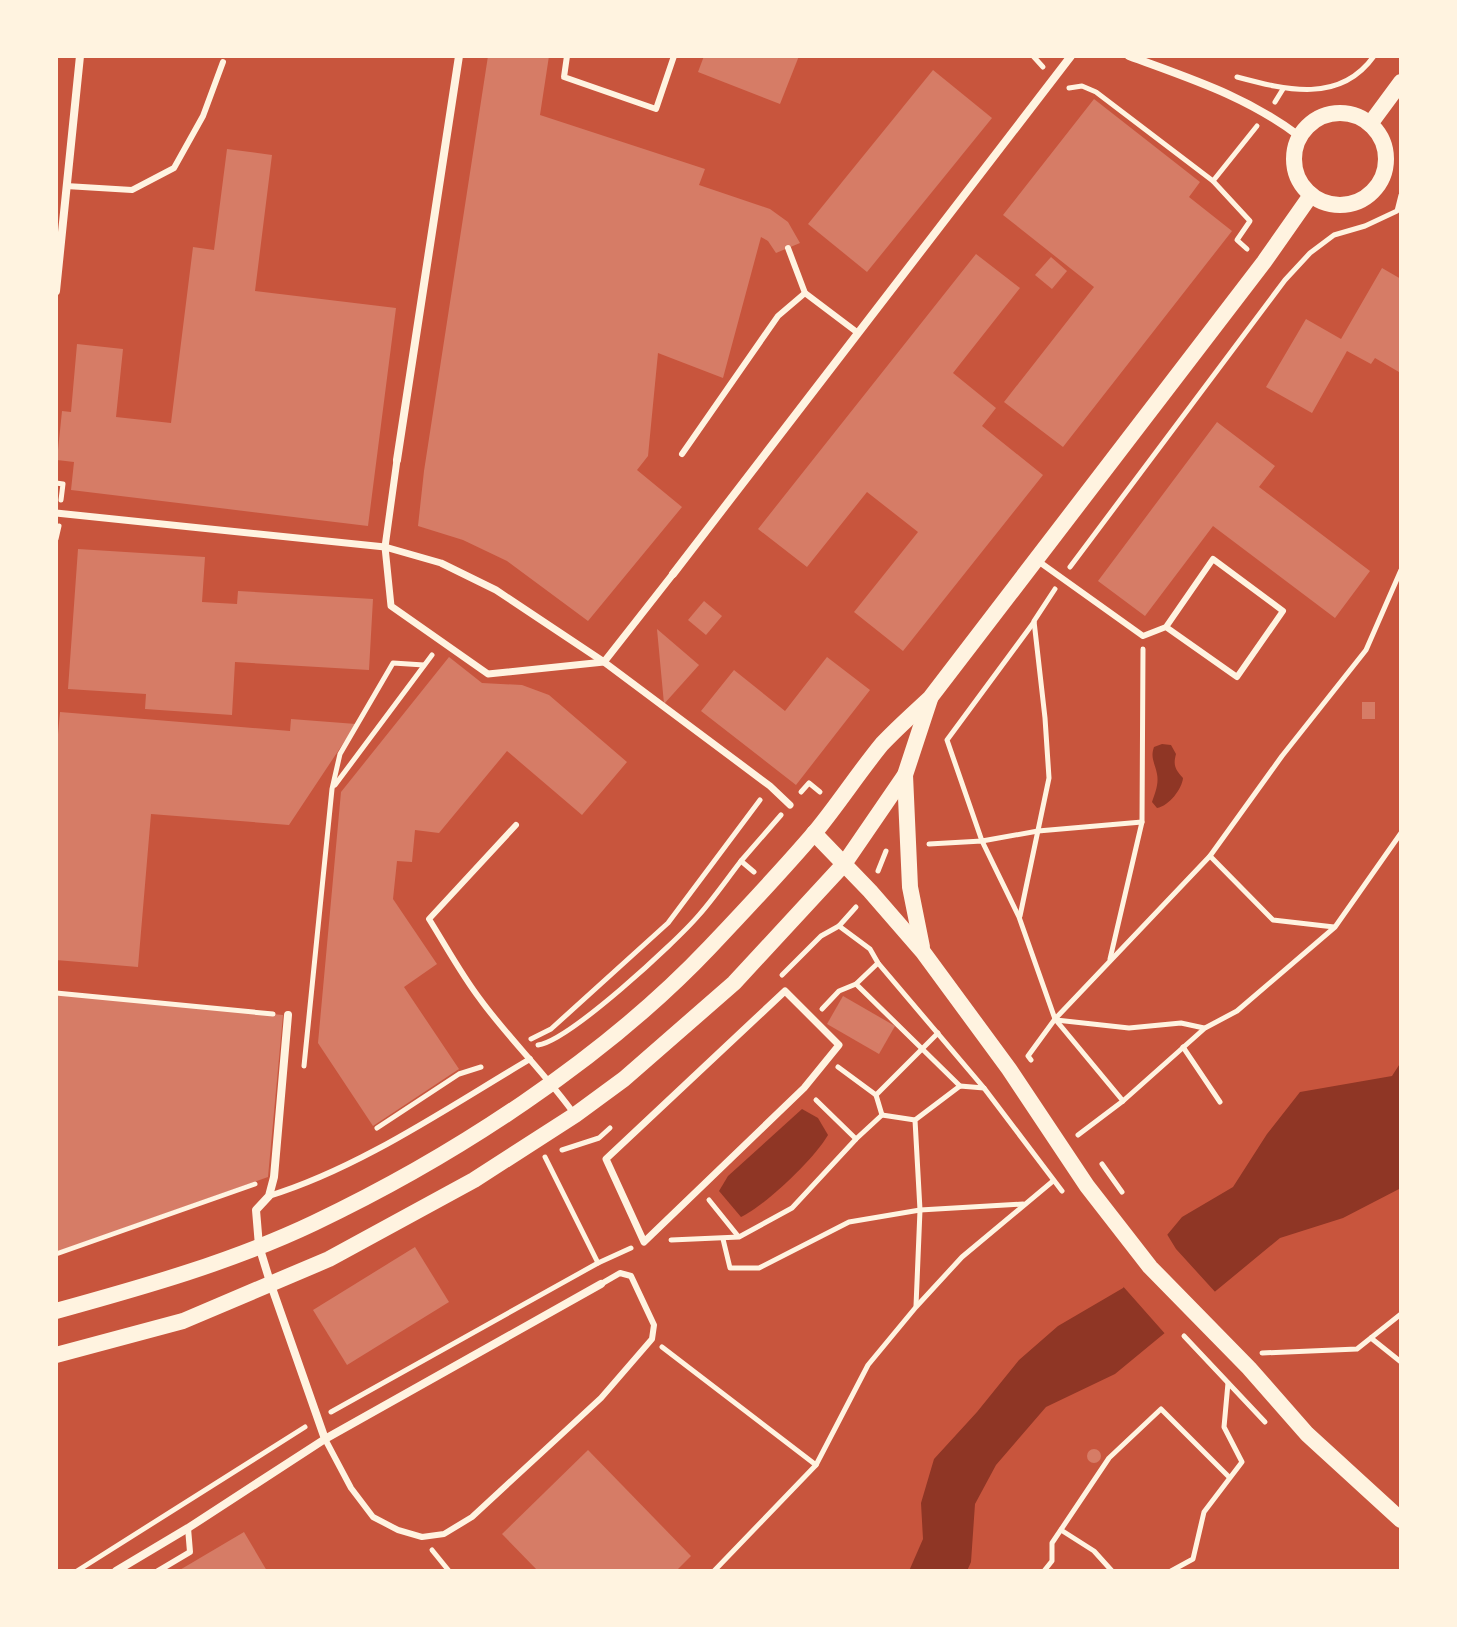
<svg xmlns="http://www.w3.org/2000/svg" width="1457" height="1627" viewBox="0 0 1457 1627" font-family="Lato,sans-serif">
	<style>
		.water { fill: #8f3625 }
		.pier { fill: #c8553d }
		.building { fill: #d67c66 }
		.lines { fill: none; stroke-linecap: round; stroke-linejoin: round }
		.path { stroke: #fff3e0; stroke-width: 5 }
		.service { stroke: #fff3e0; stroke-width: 6 }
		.pedestrian { stroke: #fff3e0; stroke-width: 7 }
		.minor { stroke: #fff3e0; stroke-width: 8 }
		.secondary { stroke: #fff3e0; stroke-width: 16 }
	</style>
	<rect width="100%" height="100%" fill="#c8553d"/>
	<g class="water">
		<path d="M1162 744 1171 745 1176 754C1173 765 1175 769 1183 778 1182 789 1169 806 1157 808L1152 802C1155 793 1159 784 1157 774 1155 763 1150 758 1154 747Z"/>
		<polygon points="1401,1062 1401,1188 1343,1218 1280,1238 1115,1374 1046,1407 996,1465 975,1504 971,1562 967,1571 909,1571 923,1539 921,1503 934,1459 977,1412 1019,1360 1058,1326 1123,1288 1182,1217 1233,1187 1267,1134 1300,1092 1392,1076"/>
		<path d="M802 1109 818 1118 828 1135C814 1159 766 1205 741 1217L719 1191 728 1176Z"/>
	</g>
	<polygon class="pier" points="1165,1231 1176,1249 1217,1294 1167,1336 1121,1284"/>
	<g class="building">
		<polygon points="488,56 549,56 540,115 705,169 699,185 770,209 788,222 800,243 776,253 768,241 761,237 723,378 658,353 648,456 637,470 682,507 588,621 507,561 463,540 418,526 424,471"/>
		<polygon points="704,56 799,56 780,104 698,72"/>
		<polygon points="933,70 992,118 867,272 808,224"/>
		<polygon points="1094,99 1200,182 1189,197 1232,231 1063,447 1004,402 1094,287 1003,215"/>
		<polygon points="227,149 272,155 255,291 396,308 368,526 71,490 74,462 57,460 62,411 71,412 77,344 123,349 116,417 171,423 193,247 214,250"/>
		<polygon points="976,254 1020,288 953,373 996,408 982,426 1043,475 903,651 854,612 918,532 867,492 807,567 758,529"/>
		<polygon points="1051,257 1067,271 1052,289 1035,275"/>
		<polygon points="1382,268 1401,279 1399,372 1375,358 1371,364 1347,351 1312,413 1266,387 1306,319 1341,339"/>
		<polygon points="1217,422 1275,466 1259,487 1370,571 1335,618 1213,526 1145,616 1098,581"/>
		<polygon points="78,549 205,557 202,602 237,604 238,591 373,599 369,670 235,662 232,715 145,709 146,694 68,689"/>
		<polygon points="704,601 722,616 706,635 688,620"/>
		<polygon points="657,629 699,665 664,704"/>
		<polygon points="449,657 482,683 522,685 549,695 627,762 582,815 507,751 439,833 415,830 412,862 397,861 393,899 437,964 404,987 459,1069 373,1126 318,1043 341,792"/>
		<polygon points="827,657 870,690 796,785 701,711 734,670 785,711"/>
		<rect x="1362" y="702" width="13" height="17"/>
		<polygon points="60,712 290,731 291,719 356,724 289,825 151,814 138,967 56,960 56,756"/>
		<polygon points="56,993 283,1015 268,1177 56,1252"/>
		<polygon points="843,996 895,1026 879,1054 827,1024"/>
		<polygon points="415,1247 449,1302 347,1365 313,1310"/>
		<circle cx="1094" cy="1456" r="7"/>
		<polygon points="588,1450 691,1556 676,1571 538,1571 502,1534"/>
		<polygon points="244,1532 267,1571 178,1571"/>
	</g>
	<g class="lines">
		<g class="path">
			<polyline points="1033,56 1043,67"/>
			<path d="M1237 77C1286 90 1340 104 1374 56"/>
			<polyline points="1069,88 1082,86 1096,92 1213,181"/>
			<polyline points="1275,102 1283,89"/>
			<polyline points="1247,249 1237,240 1250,221 1213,181 1257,126"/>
			<polyline points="56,483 63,484 61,500"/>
			<polyline points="56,539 59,526"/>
			<polyline points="1070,567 1285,280 1310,253 1334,235 1365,226 1397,211 1401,195"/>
			<polyline points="1034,622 947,740 982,841 1038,831 1142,822"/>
			<polyline points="335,785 432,655"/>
			<polyline points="801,792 809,783 820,792"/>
			<polyline points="929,844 982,841 1019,917 1055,1019 1123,1101 1205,1028 1237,1011 1335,927 1401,833"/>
			<polyline points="1210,856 1273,920 1334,927"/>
			<polyline points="878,871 886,851"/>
			<polyline points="754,872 741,861 781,815"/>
			<polyline points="1020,916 1049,778 1045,718 1034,621 1055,589"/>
			<polyline points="839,926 870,949 878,963 984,1088 1062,1191"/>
			<polyline points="1110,959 1142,822 1143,649"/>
			<polyline points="878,963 856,984 960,1086"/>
			<polyline points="782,975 821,936 839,926 856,907"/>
			<polyline points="56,993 273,1014"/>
			<polyline points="822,1009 839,991 856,984"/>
			<polyline points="1056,1020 1129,1028 1181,1023 1204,1028"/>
			<polyline points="531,1039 551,1029 668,923 760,800"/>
			<path d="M538 1045C569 1041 676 942 699 915 714 898 727 879 741 861"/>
			<polyline points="1183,1047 1220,1102"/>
			<polyline points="1031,1060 1028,1056 1055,1019 1210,856 1282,756 1366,650 1401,570"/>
			<polyline points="304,1066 332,789 340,754 393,663 424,665"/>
			<polyline points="838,1067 876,1095"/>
			<polyline points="816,1100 856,1139"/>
			<polyline points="882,1115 876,1095 938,1033"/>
			<polyline points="377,1128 459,1074 481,1067"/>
			<polyline points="1078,1135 1123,1101"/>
			<polyline points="562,1150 599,1138 610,1128"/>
			<polyline points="545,1157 598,1263"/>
			<polyline points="1102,1164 1122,1192"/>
			<polyline points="709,1200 738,1236"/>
			<polyline points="723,1239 730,1268 759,1268 849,1222 920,1210 1023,1204"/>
			<polyline points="671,1240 739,1237 792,1208 856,1139 882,1115 915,1120"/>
			<polyline points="56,1254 255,1184"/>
			<polyline points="916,1306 920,1210 915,1120 960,1086 984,1088"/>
			<polyline points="1184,1336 1265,1422"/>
			<polyline points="1371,1338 1401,1362"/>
			<polyline points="662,1347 816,1465"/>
			<polyline points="1262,1353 1357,1349 1401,1314"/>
			<polyline points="331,1412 598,1263 631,1248"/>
			<polyline points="1061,1530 1094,1551 1112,1571"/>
			<polyline points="432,1550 449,1571"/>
			<polyline points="77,1571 305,1427"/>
			<polyline points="714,1571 816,1465 868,1365 916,1307 962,1257 1053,1181"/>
			<polyline points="1044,1571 1052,1561 1052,1543 1109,1458 1161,1409 1229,1477"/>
			<polyline points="1171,1571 1193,1559 1204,1512 1242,1462 1224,1427 1228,1383"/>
		</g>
		<g class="service">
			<polyline points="567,56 564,77 656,109 674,56"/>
			<polyline points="66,186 132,190 174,168 203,116 223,62"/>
			<polyline points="788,248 805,293 858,333"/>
			<polyline points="682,454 778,316 805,293"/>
			<polyline points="1038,561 1143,636 1166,627 1237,677 1283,611 1213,559 1166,627"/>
			<path d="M516 825 429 919C446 946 461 974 480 999 509 1039 546 1074 575 1115"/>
			<path d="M269 1196C360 1168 447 1108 530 1059"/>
			<polyline points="325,1439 351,1488 373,1517 398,1530 422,1537 444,1534 472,1517 601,1398 652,1339 654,1325 631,1276 620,1273 601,1284"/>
			<polyline points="158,1571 190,1552 188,1528"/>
		</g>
		<g class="pedestrian">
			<polyline points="397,460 385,547 391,606 488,674 604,662 673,574"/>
			<polyline points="56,513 385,547 441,563 496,590 604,662 770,786 790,805"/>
			<polygon points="785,991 839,1045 804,1088 644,1242 606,1159"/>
		</g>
		<g class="minor">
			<path d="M1129 56C1191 79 1246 96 1299 136"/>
			<polyline points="56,291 80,56"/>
			<polyline points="397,460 459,56"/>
			<polyline points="673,574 1071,56"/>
			<polyline points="288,1015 274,1177 269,1196 256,1210 259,1246 271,1285 325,1439"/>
			<polyline points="116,1571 188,1528 325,1439 601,1284"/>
		</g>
		<g class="secondary">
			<circle cx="1340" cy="159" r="46"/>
			<polyline points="1370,124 1401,82"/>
			<polyline points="905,775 910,887 922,947"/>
			<polyline points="814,833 870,891 923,952 1009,1069 1087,1186 1150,1267 1249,1368 1307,1434 1401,1520"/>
			<path d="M56 1311C143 1287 232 1262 314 1223 453 1157 604 1059 710 947 746 909 782 871 816 831 839 803 859 772 882 744 897 728 914 713 930 698L1264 262 1311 195"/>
			<polyline points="56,1355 183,1321 329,1259 474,1180 575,1115 624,1079 734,983 844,864 905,775 930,699"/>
		</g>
	</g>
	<rect width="1457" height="1627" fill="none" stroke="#fff3e0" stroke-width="116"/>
</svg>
